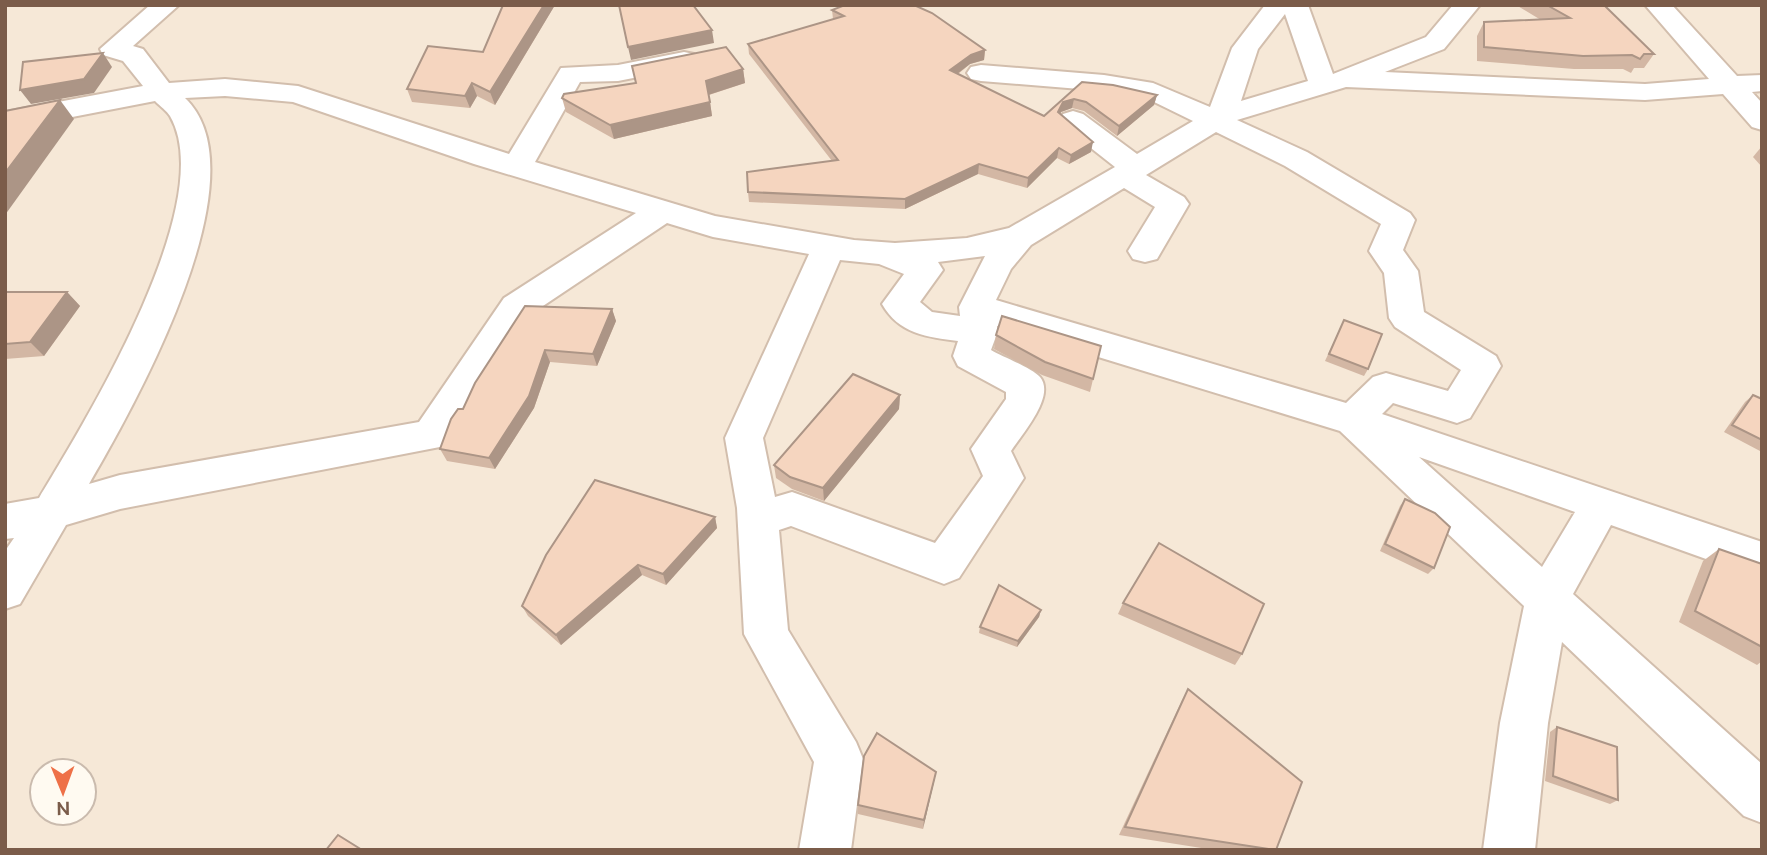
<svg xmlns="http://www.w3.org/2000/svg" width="1767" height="855" viewBox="0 0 1767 855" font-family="Ubuntu,sans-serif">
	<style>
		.residential { fill: #f6e8d7; fill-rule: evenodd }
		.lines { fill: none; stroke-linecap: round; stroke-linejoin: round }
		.minor-casing { stroke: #d2bead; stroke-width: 4 }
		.minor { fill: #fff; fill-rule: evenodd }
		.wall { fill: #d3b7a4 }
		.shaded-wall { fill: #ac9586 }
		.building { fill: #f5d5bf; stroke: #ac9586; stroke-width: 2 }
	</style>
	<rect width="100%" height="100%" fill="#fef6e9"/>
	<path class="residential" d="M5 5H1762V850H5ZM42 771H84V813H42Z"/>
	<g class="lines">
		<g class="minor-casing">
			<path id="minor" d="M150 5H179L133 46 143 49 169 83 225 79 298 86 509 154 561 68 618 65 684 52 694 54 698 60 694 66 684 68 618 81 580 82 535 162 715 216 854 240 895 243 967 238 1009 228 1115 167 1063 126 1058 120 1063 114 1073 111 1083 114 1137 154 1193 121 1146 98 1104 91 981 81 971 79 967 73 971 67 981 65 1104 75 1153 83 1210 107 1232 48 1265 5H1308L1333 74 1426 37 1453 5H1480L1444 49 1385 72 1645 84 1709 79 1645 5H1672L1737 76 1762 75V91L1752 92 1762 103V130L1752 127 1723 94 1645 100 1346 87 1237 120 1307 152 1410 213 1415 220 1403 250 1418 271 1424 312 1496 356 1501 366 1470 418 1457 423 1393 403 1382 414 1762 542V579L1611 525 1573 594 1762 764V823L1744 816 1562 642 1548 723 1535 850H1483L1500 723 1524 606 1340 431 997 326 998 331 991 350C1003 357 1032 368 1040 377 1056 396 1022 434 1011 451L1024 478 959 578 944 584 791 526 779 530 788 630 856 742 863 759 851 850H799L814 762 744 634 737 508 725 438 809 254 713 237 667 223 528 316 445 446 120 509 66 525 20 604 5 609V551L14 538 5 539V504L39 498C85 422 220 202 170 116 167 111 160 106 155 101L5 130V112L143 86 123 61 103 55 100 49ZM1285 14 1308 81 1241 101 1258 49ZM225 96 293 102 474 164 636 213 504 298 419 422 120 475 89 484C134 407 265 174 185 98ZM1216 132 1285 166 1381 224 1369 251 1384 273 1389 318 1395 327 1461 370 1448 391 1386 373 1373 377 1346 403 996 300 1011 269 1031 245 1124 188 1155 207 1128 251 1133 259 1145 262 1157 259 1189 204 1184 197 1146 175ZM985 256 959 307 960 316 932 312 920 302 943 270 938 262ZM840 260 879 264 904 274 882 304C899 334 927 337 958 341L953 356 958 366 1006 392V399L971 449 983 476 935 543 792 492 775 497 763 438ZM1419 457 1575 512 1542 567Z"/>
		</g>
		<use href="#minor" class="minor"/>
	</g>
	<g class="wall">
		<polygon points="503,5 555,5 495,105 477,96 470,108 412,102 407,89 483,52"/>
		<polygon points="1516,5 1609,5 1605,6 1654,54 1644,68 1634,68 1631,73 1623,69 1574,69 1477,61 1477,36 1484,22 1541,20"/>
		<polygon points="832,10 985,50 984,60 970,64 958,74 1044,116 1082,82 1157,95 1154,105 1117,136 1084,111 1072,108 1061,112 1060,114 1091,152 1069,164 1057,158 1027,188 978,174 905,209 749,202 748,192 832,161 749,54 748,44 833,19"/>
		<polygon points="743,69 745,83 709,95 712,116 614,139 566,112 562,98"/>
		<polygon points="1762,146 1762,167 1753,157"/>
		<polygon points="5,292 67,292 80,306 44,356 5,359"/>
		<polygon points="612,309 616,321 597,366 550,362 534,408 495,469 447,461 440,449 463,409 475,383"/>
		<polygon points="1344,320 1368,369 1364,376 1325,361"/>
		<polygon points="996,335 1101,346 1090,392 1042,375 994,349"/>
		<polygon points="900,395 899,409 824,501 792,489 776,478 774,465"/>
		<polygon points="1753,395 1762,399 1762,449 1760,451 1724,432 1745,402"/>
		<polygon points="1405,499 1434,568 1428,574 1380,551 1400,506"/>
		<polygon points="715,517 717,528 666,585 642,575 561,645 528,616 522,606"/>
		<polygon points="1719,549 1762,564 1762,661 1757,665 1679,622 1703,561"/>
		<polygon points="1123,603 1242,654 1235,665 1118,614"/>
		<polygon points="1041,610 1039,617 1017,647 979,633 980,627"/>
		<polygon points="1188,689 1276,850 1214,850 1119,835 1182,700"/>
		<polygon points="1557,727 1618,800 1610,804 1545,781 1550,732"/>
		<polygon points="936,772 923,829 858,814 858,805"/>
	</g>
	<g class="shaded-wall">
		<polygon points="544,5 555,5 495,105 490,92"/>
		<polygon points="712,30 714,43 631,60 628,47"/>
		<polygon points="985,50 984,60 970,64 949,80 950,70 971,55"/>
		<polygon points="103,53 112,67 94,93 31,104 20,90"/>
		<polygon points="743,69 745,83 708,95 706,81"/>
		<polygon points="472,83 477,96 470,108 465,96"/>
		<polygon points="1157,95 1154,105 1117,136 1119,126"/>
		<polygon points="1074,99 1072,108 1061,112 1056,122 1058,112 1063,102"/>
		<polygon points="60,100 74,119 5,215 5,173"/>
		<polygon points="710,102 712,116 614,139 610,125"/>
		<polygon points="1093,142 1091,152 1069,164 1071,155"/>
		<polygon points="1059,148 1057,158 1027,188 1028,178"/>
		<polygon points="979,164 978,174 905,209 905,199"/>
		<polygon points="67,292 80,306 44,356 30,342"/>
		<polygon points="612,309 616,321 597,366 593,354"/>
		<polygon points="545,350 550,362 534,408 495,469 489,458"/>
		<polygon points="900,395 899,409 824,501 823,488"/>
		<polygon points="715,517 717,528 666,585 663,574"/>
		<polygon points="638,565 642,575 561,645 556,635"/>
		<polygon points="1041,610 1039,617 1017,647 1018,641"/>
		<polygon points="936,772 934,782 923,829 924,820"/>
	</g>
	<g class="building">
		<polygon points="503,5 544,5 490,92 472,83 465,96 407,89 428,46 483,52"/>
		<polygon points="619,5 693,5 712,30 628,47"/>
		<polygon points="845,5 914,5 932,13 985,50 971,55 950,70 1044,116 1082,82 1113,85 1157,95 1119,126 1086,102 1074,99 1063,102 1058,112 1093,142 1071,155 1059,148 1028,178 979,164 905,199 748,192 747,172 838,160 748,44 844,16 832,10"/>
		<polygon points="1547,5 1604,5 1654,54 1644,54 1640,59 1632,55 1583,56 1484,47 1484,22 1570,18"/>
		<polygon points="726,47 743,69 706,81 710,102 610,125 562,98 564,94 636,83 632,66"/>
		<polygon points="103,53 84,79 20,90 23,62"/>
		<polygon points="60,100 5,173 5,111"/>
		<polygon points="5,292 67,292 30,342 5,344"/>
		<polygon points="525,306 612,309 593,354 545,350 529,396 489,458 440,449 451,419 458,409 463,409 475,383"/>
		<polygon points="1002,316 1101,346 1093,379 1045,362 996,335"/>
		<polygon points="1344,320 1382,334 1368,369 1329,354"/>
		<polygon points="853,374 900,395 823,488 790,477 774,465"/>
		<polygon points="1753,395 1762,399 1762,440 1732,425"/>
		<polygon points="595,480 715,517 663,574 638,565 556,635 522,606 546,555"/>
		<polygon points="1405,499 1435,513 1450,527 1434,568 1385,544"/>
		<polygon points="1159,543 1264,604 1242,654 1123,603"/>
		<polygon points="1719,549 1762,564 1762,647 1695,611"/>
		<polygon points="999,585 1041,610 1018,641 980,627"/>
		<polygon points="1188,689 1302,782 1276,850 1125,827"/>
		<polygon points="1557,727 1617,747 1618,800 1553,776"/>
		<polygon points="877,733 936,772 924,820 858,805 864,756"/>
		<polygon points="338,835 362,850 326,850"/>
	</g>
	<rect width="1767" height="855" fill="none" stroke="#7b5c4a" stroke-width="14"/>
	<g transform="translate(63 792) rotate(179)"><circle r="33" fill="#fffaf1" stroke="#cabbae" stroke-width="2"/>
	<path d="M0-5L12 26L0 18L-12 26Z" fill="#ee7047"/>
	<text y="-10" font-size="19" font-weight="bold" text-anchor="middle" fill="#7b5c4a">N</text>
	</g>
</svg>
